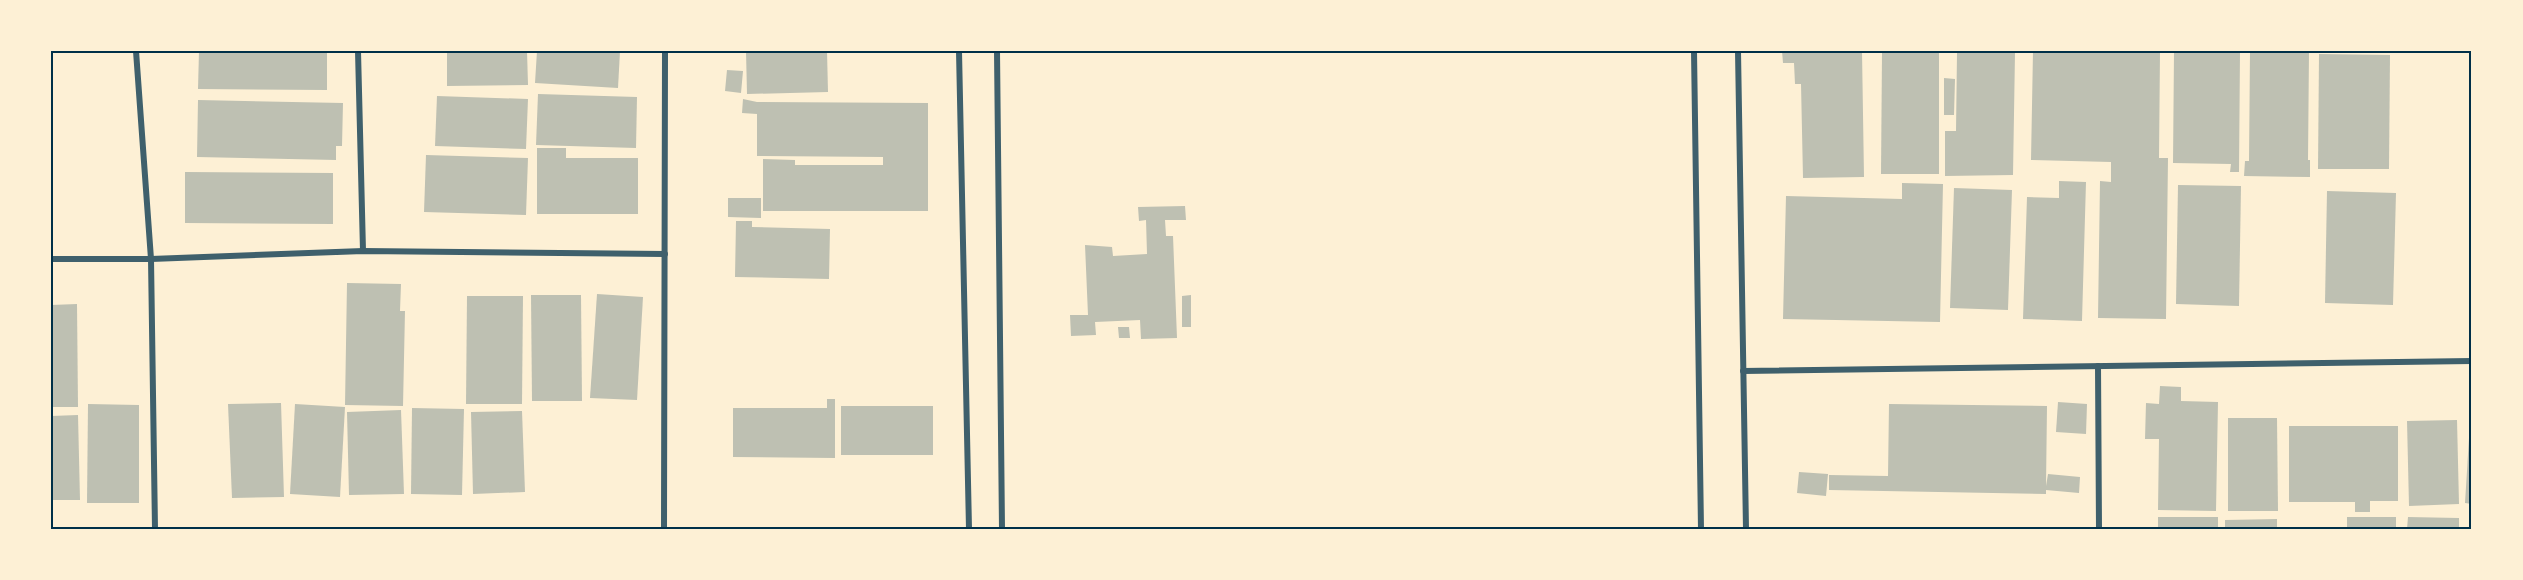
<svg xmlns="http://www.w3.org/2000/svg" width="2523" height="580" viewBox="0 0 2523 580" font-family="'IBM Plex Sans',sans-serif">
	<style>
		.building { fill: #bec0b2 }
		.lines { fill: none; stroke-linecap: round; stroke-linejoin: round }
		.minor { stroke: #3f606c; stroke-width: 6 }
		.neatline { fill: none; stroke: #003049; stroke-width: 2 }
	</style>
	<rect width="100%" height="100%" fill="#fdf0d5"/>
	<g class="building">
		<polygon points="199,51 327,51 327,90 198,89"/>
		<polygon points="447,51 527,51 528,85 447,86"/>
		<polygon points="537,51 620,51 618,88 535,83"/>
		<polygon points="746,51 827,51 828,92 747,94"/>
		<polygon points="1782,51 1862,51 1864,177 1803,178 1801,84 1795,84 1794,63 1783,63"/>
		<polygon points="2033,51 2160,52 2159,158 2168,158 2166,319 2098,318 2100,181 2111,182 2111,162 2031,160"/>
		<polygon points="2250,51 2309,51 2308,160 2310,160 2310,177 2244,176 2245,161 2249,161"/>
		<polygon points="2174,52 2240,52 2239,172 2230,172 2231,164 2173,163"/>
		<polygon points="1882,53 1939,53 1939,174 1881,174"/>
		<polygon points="1957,53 2015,53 2013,175 1945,176 1945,131 1956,131"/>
		<polygon points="2319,54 2390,55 2389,169 2318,169"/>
		<polygon points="727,70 743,71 741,93 725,91"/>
		<polygon points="1944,78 1955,79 1954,115 1944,115"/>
		<polygon points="538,94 637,97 636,148 536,145"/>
		<polygon points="437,96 528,99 526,149 435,146"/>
		<polygon points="743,99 757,102 928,103 928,211 763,211 763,159 795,160 795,165 883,165 883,157 757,156 757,114 742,113"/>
		<polygon points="198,100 343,103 342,146 336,146 336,160 197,157"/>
		<polygon points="537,148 566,148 566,158 638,158 638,214 537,214"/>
		<polygon points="426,155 528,158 526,215 424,212"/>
		<polygon points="185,172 333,173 333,224 185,223"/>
		<polygon points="2059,181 2086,182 2082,321 2023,319 2027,197 2059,198"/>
		<polygon points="1902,183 1943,184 1940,322 1783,319 1786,196 1902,199"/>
		<polygon points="2178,185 2241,186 2239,306 2176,304"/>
		<polygon points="1954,188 2012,190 2008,310 1950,308"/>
		<polygon points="2327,191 2396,193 2393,305 2325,303"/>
		<polygon points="728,198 761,198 761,218 728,217"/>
		<polygon points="1185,206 1186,220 1165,220 1166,236 1173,236 1177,338 1141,339 1140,320 1095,322 1096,335 1071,336 1070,315 1088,315 1085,245 1112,247 1113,256 1147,254 1146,220 1139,221 1138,207"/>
		<polygon points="736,221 752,221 752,227 830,229 829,279 735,277"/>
		<polygon points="347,283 401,284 400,311 405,311 403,406 345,405"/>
		<polygon points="597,294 643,297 637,400 590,398"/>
		<polygon points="531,295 581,295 582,401 532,401"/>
		<polygon points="1191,295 1191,327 1182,327 1182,296"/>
		<polygon points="467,296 523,296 522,404 466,404"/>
		<polygon points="77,304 78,407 51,407 51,305"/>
		<polygon points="1118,327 1129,327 1130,338 1119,338"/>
		<polygon points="2160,386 2181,387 2181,401 2218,402 2216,511 2158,510 2159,439 2145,439 2146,403 2159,404"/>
		<polygon points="827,399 835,399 835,458 733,457 733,408 827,408"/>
		<polygon points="2058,402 2087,404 2086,434 2056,432"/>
		<polygon points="281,403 284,497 232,498 228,404"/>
		<polygon points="88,404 139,405 139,503 87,503"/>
		<polygon points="295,404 345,407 340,497 290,494"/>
		<polygon points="1889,404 2047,406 2046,486 2048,474 2080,477 2079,493 2046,490 2046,494 1829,490 1829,475 1888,476"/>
		<rect x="841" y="406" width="92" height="49"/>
		<polygon points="412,408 464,409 462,495 411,494"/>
		<polygon points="401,410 404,494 349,495 347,412"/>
		<polygon points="522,411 525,492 473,494 471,412"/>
		<polygon points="78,415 80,500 51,500 51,416"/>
		<polygon points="2228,418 2277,418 2278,511 2228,511"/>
		<polygon points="2457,420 2459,504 2409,506 2407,421"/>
		<polygon points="2470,422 2472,422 2472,504 2465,503"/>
		<polygon points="2289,426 2398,426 2398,501 2370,501 2370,512 2355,512 2355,502 2289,502"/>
		<polygon points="1799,472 1828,474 1826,496 1797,493"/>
		<rect x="2158" y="517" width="60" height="12"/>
		<rect x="2347" y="517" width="49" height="12"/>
		<polygon points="2408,517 2459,518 2459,529 2407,529"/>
		<polygon points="2277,519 2277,529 2225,529 2225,520"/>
	</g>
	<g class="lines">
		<g class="minor">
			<polyline points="136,51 151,259 155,529"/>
			<polyline points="358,51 363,251"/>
			<polyline points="959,51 969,529"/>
			<polyline points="997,51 1002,529"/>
			<polyline points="1694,51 1701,529"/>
			<polyline points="1738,51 1746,529"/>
			<polyline points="51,259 151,259 363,251 665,254"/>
			<polyline points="2098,366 2099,529"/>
			<polyline points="1743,371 2472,361"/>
			<polyline points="664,529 665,51"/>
		</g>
	</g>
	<rect width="2523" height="580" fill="none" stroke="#fdf0d5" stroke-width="105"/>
	<rect x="52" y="52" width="2418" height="476" class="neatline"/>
</svg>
